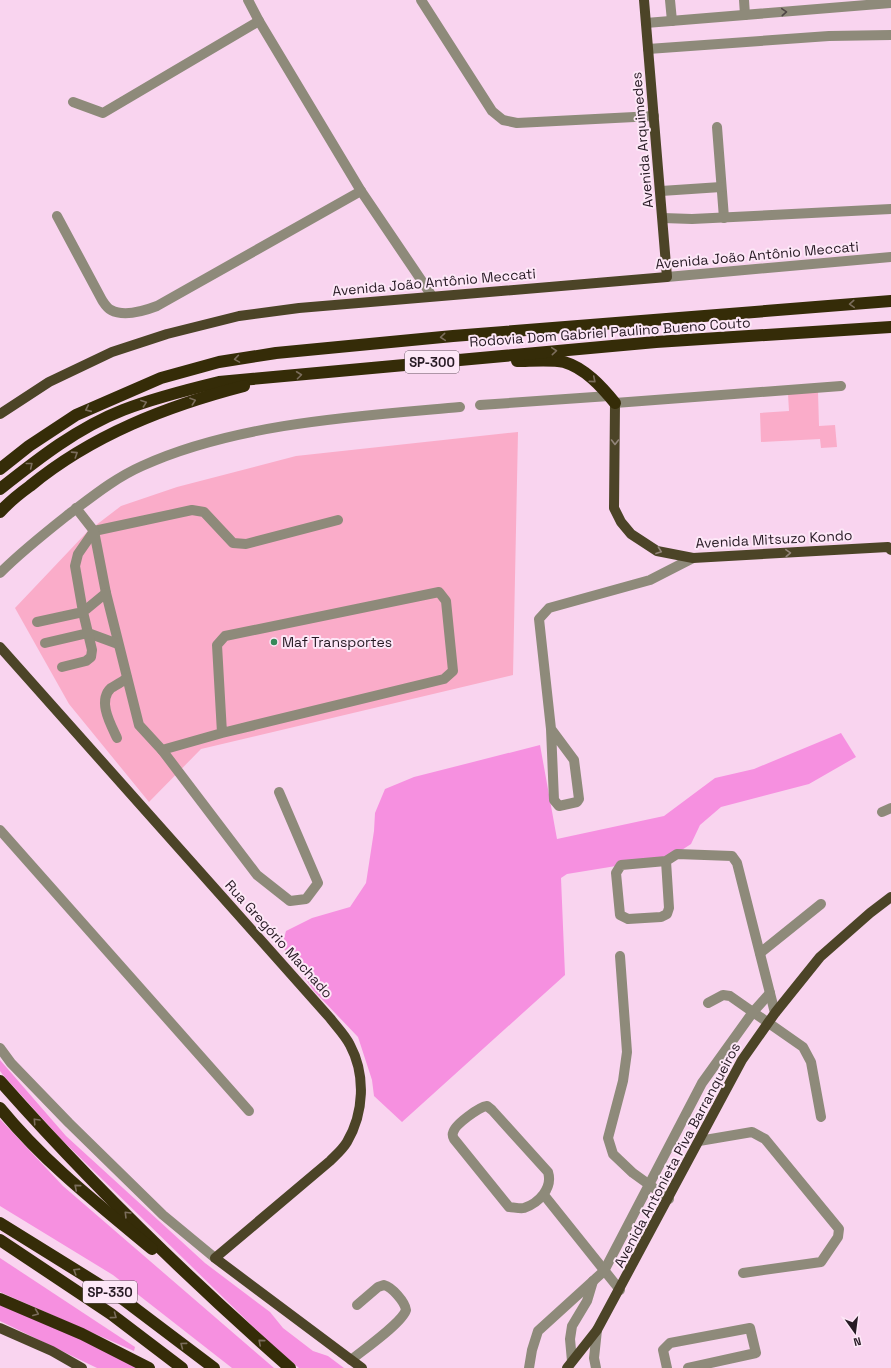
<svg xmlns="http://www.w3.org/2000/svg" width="891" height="1368" viewBox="0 0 891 1368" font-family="'Space Grotesk',sans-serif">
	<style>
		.green { fill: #f690e0 }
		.building { fill: #faacc9 }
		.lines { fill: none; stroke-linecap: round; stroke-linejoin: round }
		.minor { stroke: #8e8a7a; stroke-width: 10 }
		.major { stroke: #4c4427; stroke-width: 10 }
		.highway { stroke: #352c08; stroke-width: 12 }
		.oneway { stroke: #504746 }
		.oneway2 { stroke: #7b6d5c }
		.oneway3 { stroke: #93857a }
		.poi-dot { fill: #37895a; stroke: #fde7f7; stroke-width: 1.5 }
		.labels { text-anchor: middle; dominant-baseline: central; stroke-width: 4; stroke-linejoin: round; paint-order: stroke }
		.shield { fill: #fde7f7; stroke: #675863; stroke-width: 1 }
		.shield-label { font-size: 13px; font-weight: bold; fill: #271a24 }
		.street-label { font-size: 14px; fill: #271a24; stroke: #fde7f7 }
		.poi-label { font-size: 14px; fill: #271a24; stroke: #fde7f7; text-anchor: start }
	</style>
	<rect width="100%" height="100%" fill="#f9d4ef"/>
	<g class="green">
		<polygon points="841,733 856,757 809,784 721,807 700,825 691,844 671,857 567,874 561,878 565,975 402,1122 374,1096 372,1080 358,1037 314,991 282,946 286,931 312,918 350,907 366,883 374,831 375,813 385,789 414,777 540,745 557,839 664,816 715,778 754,769"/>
		<polygon points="0,1060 66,1136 181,1241 205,1263 270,1312 283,1328 313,1351 328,1356 344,1368 299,1368 273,1346 61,1139 3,1075 0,1071"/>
		<polygon points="0,1119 63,1186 274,1368 232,1368 113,1275 0,1206"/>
		<polygon points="0,1258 135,1347 134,1351 0,1292"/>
		<polygon points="0,1305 66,1332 139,1368 97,1368 0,1321"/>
	</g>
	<g class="building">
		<polygon points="818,392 819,426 835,425 837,447 821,448 820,439 761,442 760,413 789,411 788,394"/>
		<polygon points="518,432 513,675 201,749 149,802 69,704 15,608 87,532 121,506 177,487 296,456"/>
	</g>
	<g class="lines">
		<g class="minor">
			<polyline points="248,0 259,21 361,191 432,296"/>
			<polyline points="421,0 492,111 503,120 517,123 654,116"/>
			<polyline points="670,0 672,21"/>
			<polyline points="744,0 745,15"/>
			<polyline points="646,23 891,3"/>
			<polyline points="648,49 829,36 891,35"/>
			<polyline points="73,102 103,113 259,21"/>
			<polyline points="717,127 724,218"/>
			<polyline points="661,191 721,187"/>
			<path d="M57 216 102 300C104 303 107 308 111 310 124 317 144 311 157 306L361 191"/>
			<polyline points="663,218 692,219 891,209"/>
			<polyline points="667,277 891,257"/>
			<polyline points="615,403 841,386"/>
			<polyline points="480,405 609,396"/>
			<polyline points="76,508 94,531 192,510 204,512 233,543 246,544 338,520"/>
			<polyline points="94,531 106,593 139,725 162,750 222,733 444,679 453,671 446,601 439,592 225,636 217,645 222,733"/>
			<path d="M0 573C22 551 45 533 69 514 93 496 115 478 142 466 236 423 359 416 460 407"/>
			<polyline points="106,593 83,612 88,633 118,644"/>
			<polyline points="37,622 83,612 75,566 78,554 94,531"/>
			<polyline points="45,643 88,633 92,650 91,657 86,661 62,667"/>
			<polyline points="551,729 574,760 579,799 577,802 559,806 554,800 551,729 539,619 549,608 650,580 693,558"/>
			<path d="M117 738C111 725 97 701 111 688 116 685 122 682 127 678"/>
			<polyline points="162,750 257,875 290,901 306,899 318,883 279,792"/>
			<polyline points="882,812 891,808"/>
			<polyline points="0,830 249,1111"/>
			<polyline points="666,861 669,908 667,914 661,917 628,919 620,915 616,873 621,865 666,861 677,854 732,856 737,863 775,1013"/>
			<polyline points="760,953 821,904"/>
			<polyline points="620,956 627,1052 623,1081 608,1138 613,1154 633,1173 669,1199"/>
			<polyline points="708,1003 723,995 730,996 803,1047 811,1062 821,1117"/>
			<polyline points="0,1048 11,1063 69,1123 163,1215 215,1258"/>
			<path d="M487 1106 492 1110 548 1172C553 1188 539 1203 524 1208 520 1209 513 1207 509 1207L454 1139C453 1137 452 1135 453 1133 454 1125 479 1107 487 1106Z"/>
			<polyline points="699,1141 752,1132 765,1139 839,1229 838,1237 821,1262 743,1273"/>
			<polyline points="544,1195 620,1290"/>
			<path d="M351 1360C363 1350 402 1323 406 1310 405 1302 392 1287 384 1285L378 1287 357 1305"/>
			<polyline points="572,1361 570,1339 572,1326 587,1301 593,1281"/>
			<polyline points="529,1368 532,1350 538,1331 604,1271 702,1083 753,1012 770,993"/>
			<polyline points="596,1368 594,1358 597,1330"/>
			<polyline points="667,1368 663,1350 670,1343 750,1328 756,1353 688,1368"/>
		</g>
		<g class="major">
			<polyline points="615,403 614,508 621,522 631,534 657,551 693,558 888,547 891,550"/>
			<polyline points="0,414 49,382 112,352 167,334 239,316 299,308 667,277 644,0"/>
			<path d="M0 647 330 1018C336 1026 345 1035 350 1045 366 1075 364 1113 347 1142 343 1149 336 1155 330 1161L215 1258 362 1368"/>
			<polyline points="0,1328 52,1351 82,1368"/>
			<polyline points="567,1368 597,1330 742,1060 775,1013 820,957 870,913 891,897"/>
		</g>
		<g class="highway">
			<path d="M517 361C530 361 552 359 564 362 585 368 602 387 615 403"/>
			<polyline points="0,469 29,446 76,415 161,378 219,362 276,353 453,336 891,301"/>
			<path d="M0 489C38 459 77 428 123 410 154 398 186 390 219 382L656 342 891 327"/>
			<path d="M0 512C9 502 19 494 30 486 92 435 167 406 244 386"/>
			<path d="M0 1081C90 1183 188 1278 290 1368"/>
			<path d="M0 1108C44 1162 99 1205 152 1249"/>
			<polyline points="0,1223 124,1300 214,1368"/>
			<polyline points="0,1240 111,1314 182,1368"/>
			<polyline points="0,1299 82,1334 149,1368"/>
		</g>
	</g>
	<defs><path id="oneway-chevron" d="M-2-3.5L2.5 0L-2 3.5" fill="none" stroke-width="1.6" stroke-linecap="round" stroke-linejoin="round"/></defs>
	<use class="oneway" href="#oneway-chevron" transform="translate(784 12) rotate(-4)"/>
	<g class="oneway2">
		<use href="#oneway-chevron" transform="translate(852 304) rotate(176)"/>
		<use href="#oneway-chevron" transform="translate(443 337) rotate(175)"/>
		<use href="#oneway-chevron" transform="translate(554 351) rotate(-5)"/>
		<use href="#oneway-chevron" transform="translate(237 359) rotate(171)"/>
		<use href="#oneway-chevron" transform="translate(299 375) rotate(-7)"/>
		<use href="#oneway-chevron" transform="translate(593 380) rotate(40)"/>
		<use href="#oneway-chevron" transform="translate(193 401) rotate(-19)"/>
		<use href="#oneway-chevron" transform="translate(144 403) rotate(-20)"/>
		<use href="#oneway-chevron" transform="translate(88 409) rotate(156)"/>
		<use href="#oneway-chevron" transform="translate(75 454) rotate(-33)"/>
		<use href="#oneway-chevron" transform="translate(30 465) rotate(-39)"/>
		<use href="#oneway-chevron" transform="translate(36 1121) rotate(-133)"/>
		<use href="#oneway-chevron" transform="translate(77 1187) rotate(-140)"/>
		<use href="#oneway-chevron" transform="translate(127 1214) rotate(-135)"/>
		<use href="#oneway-chevron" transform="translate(76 1271) rotate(-148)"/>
		<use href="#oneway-chevron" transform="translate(36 1313) rotate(22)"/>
		<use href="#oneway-chevron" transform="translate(114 1316) rotate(36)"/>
		<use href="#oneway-chevron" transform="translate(261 1342) rotate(-139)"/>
		<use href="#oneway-chevron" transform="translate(183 1345) rotate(-143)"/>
	</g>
	<g class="oneway3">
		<use href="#oneway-chevron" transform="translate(615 442) rotate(90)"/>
		<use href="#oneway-chevron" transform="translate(659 551) rotate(20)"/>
		<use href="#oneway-chevron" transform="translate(788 553) rotate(-3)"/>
	</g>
	<circle class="poi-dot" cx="274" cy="642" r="4"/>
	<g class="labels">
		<g class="shield">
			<rect x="405" y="351" width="54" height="22" rx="3"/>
			<rect x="83" y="1281" width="54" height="22" rx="3"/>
		</g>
		<g class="shield-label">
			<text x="432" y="362">SP-300</text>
			<text x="110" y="1292">SP-330</text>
		</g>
		<g class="street-label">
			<text transform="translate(642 140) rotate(-95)">Avenida Arquimedes</text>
			<text transform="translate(757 255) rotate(-5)">Avenida João Antônio Meccati</text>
			<text transform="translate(434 282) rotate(-5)">Avenida João Antônio Meccati</text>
			<text transform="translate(610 332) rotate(-4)">Rodovia Dom Gabriel Paulino Bueno Couto</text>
			<text transform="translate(774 539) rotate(-3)">Avenida Mitsuzo Kondo</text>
			<text transform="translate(279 939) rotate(48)">Rua Gregório Machado</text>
			<text transform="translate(677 1155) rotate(-62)">Avenida Antonieta Piva Barranqueiros</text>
		</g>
		<g class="poi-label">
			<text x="282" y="642">Maf Transportes</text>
		</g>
	</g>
	<g transform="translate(855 1332) rotate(166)" stroke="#fde7f7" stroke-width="3" paint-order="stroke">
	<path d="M0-3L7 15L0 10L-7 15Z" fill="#271a24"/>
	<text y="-6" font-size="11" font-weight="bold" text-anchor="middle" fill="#271a24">N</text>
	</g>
</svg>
